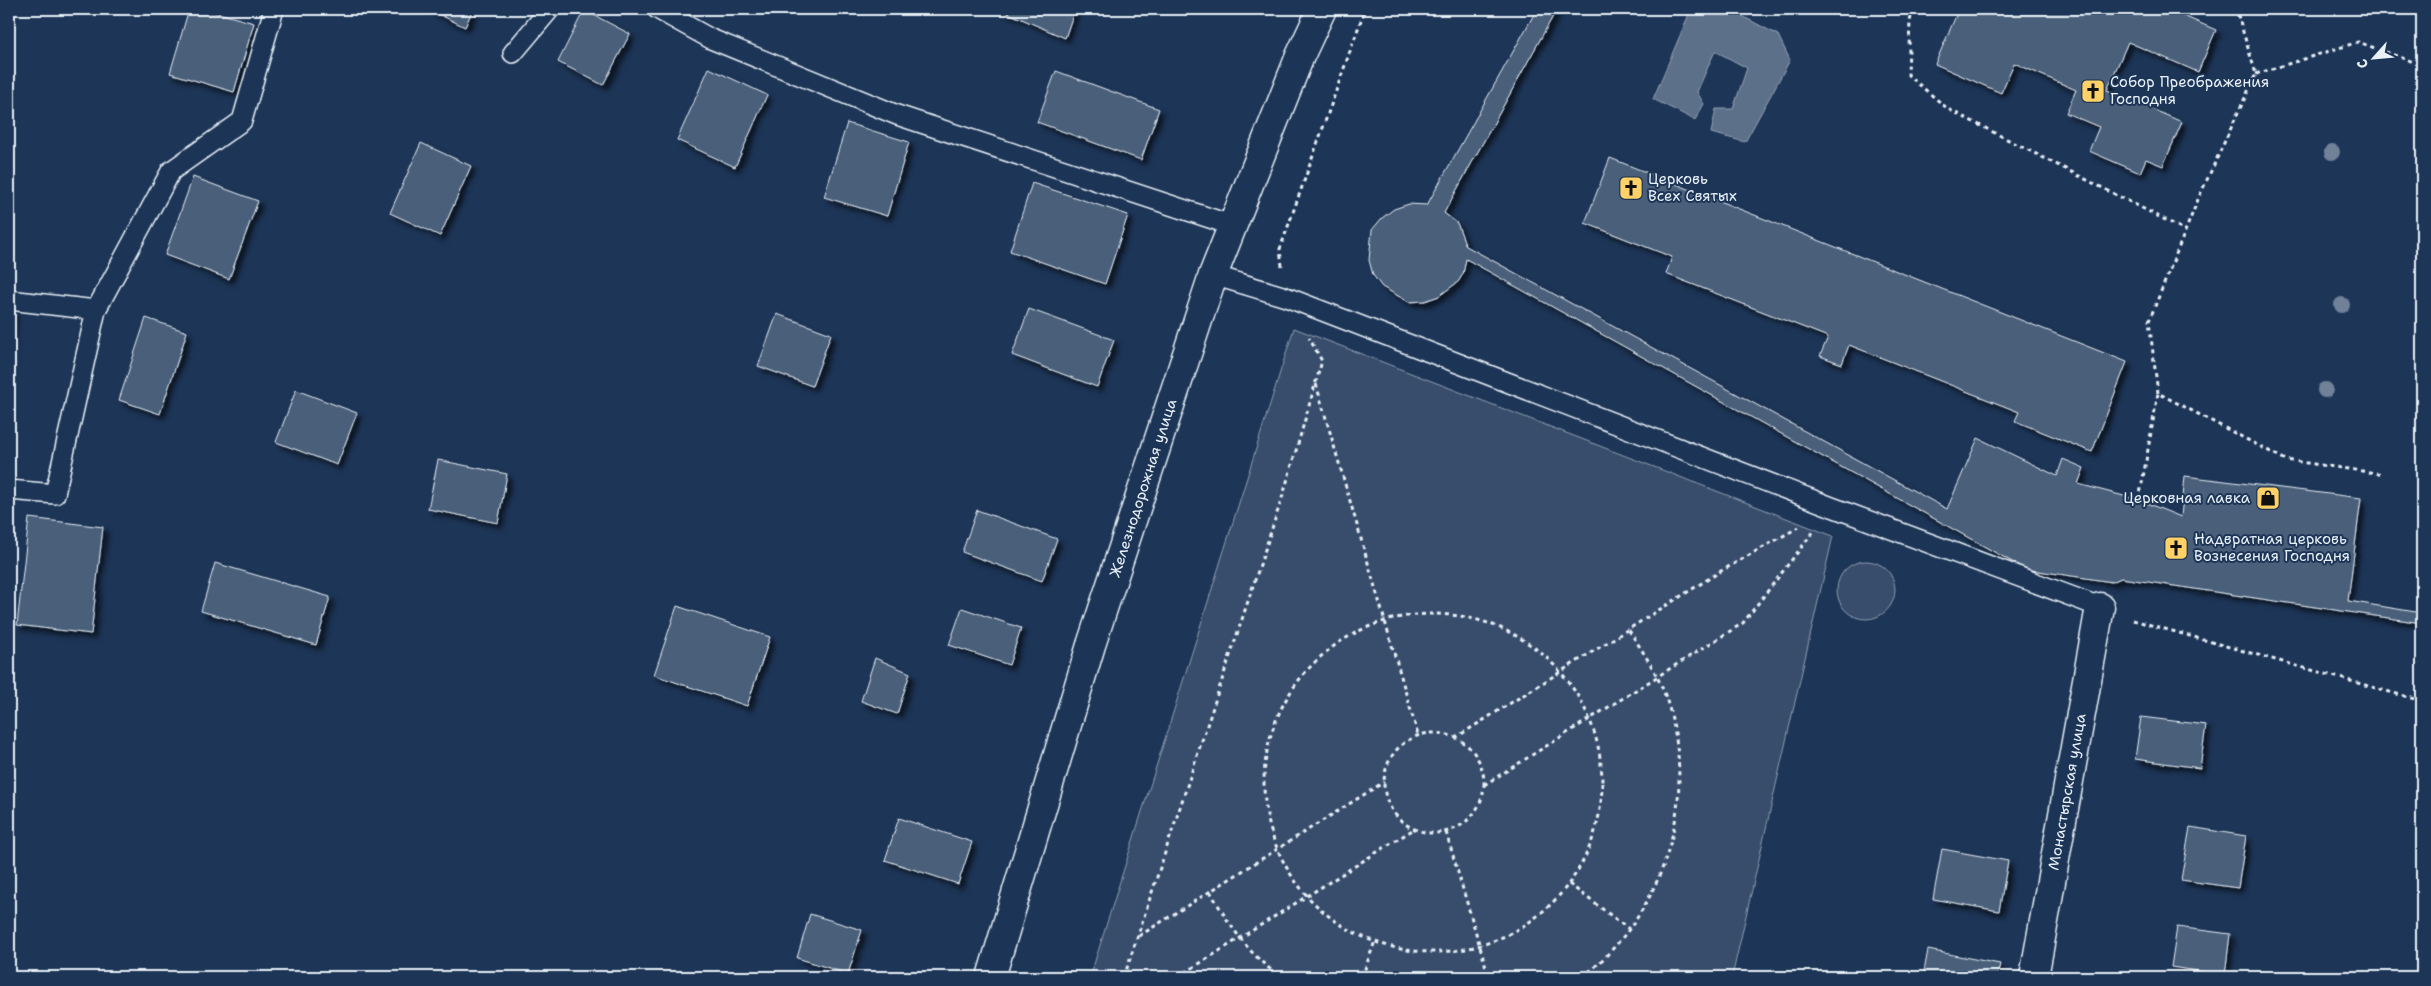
<svg xmlns="http://www.w3.org/2000/svg" width="2431" height="986" viewBox="0 0 2431 986" font-family="'Shantell Sans',sans-serif">
	<style>
		.green { fill: #374d6c; stroke: #909fb2 }
		.water { fill: #5d7089; stroke: #95a4b5 }
		.building { fill: #495e7a; stroke: #e8f1f8; filter: url(#shadow) }
		.lines { fill: none; stroke-linecap: round; stroke-linejoin: round }
		.service-casing { stroke: #e8f1f8; stroke-width: 22 }
		.minor-casing { stroke: #e8f1f8; stroke-width: 31 }
		.tertiary-casing { stroke: #e8f1f8; stroke-width: 31 }
		.path { stroke: #e8f1f8; stroke-width: 3; stroke-dasharray: 4 4; stroke-linecap: butt }
		.service { stroke: #1d3557; stroke-width: 19 }
		.minor { stroke: #1d3557; stroke-width: 28 }
		.tertiary { stroke: #1d3557; stroke-width: 28 }
		.tree { fill: #708198 }
		.labels { text-anchor: middle; dominant-baseline: central; stroke-width: 4; stroke-linejoin: round; paint-order: stroke }
		.poi-label { font-size: 15px; fill: #e8f1f8; stroke: #1d3557; text-anchor: start }
		.street-label { font-size: 15px; fill: #e8f1f8; stroke: #1d3557 }
	</style>
	<defs>
		<filter id="shadow"><feDropShadow dx="4.5" dy="4.5" stdDeviation="2.5" flood-color="#0009"/></filter>
	</defs>
	<rect width="100%" height="100%" fill="#1d3557"/>
	<filter id="ink" filterUnits="userSpaceOnUse"><feTurbulence type="fractalNoise" baseFrequency=".02" numOctaves="2"/><feDisplacementMap in="SourceGraphic" scale="10" xChannelSelector="R" yChannelSelector="G"/><feConvolveMatrix kernelMatrix="1 2 1 2 8 2 1 2 1" color-interpolation-filters="sRGB"/></filter>
	<g filter="url(#ink)">
		<g class="green">
			<polygon points="1294,328 1833,536 1732,977 1090,977"/>
			<circle cx="1866" cy="590" r="29"/>
		</g>
		<polygon class="water" points="1697,9 1729,9 1778,35 1790,60 1745,142 1711,133 1716,109 1733,109 1747,68 1715,51 1697,92 1704,104 1695,120 1653,99 1690,12"/>
		<g class="building">
			<polygon points="189,9 204,9 254,23 234,92 170,73"/>
			<polygon points="428,9 473,9 465,27"/>
			<polygon points="999,9 1075,9 1065,38"/>
			<polygon points="1537,9 1557,9 1444,213 1457,223 1466,246 1947,509 1978,438 2057,476 2063,459 2084,468 2078,484 2139,500 2181,517 2185,476 2361,498 2348,601 2422,613 2422,623 2121,578 2112,582 2025,569 1466,259 1463,274 1458,282 1439,296 1425,301 1409,302 1382,287 1373,275 1369,260 1372,230 1382,218 1394,209 1409,204 1427,205"/>
			<polygon points="1959,9 2167,9 2216,30 2198,72 2128,42 2107,90 2182,122 2163,166 2146,159 2140,173 2089,151 2099,127 2066,113 2076,90 2014,63 2001,93 1935,64"/>
			<polygon points="584,10 630,34 603,85 558,62"/>
			<polygon points="709,68 767,95 735,167 677,140"/>
			<polygon points="1056,71 1159,109 1141,160 1037,122"/>
			<polygon points="847,123 909,142 887,216 824,197"/>
			<polygon points="421,143 471,166 440,236 390,213"/>
			<polygon points="1610,158 2127,362 2092,452 2015,421 2019,412 1849,345 1842,364 1820,356 1828,337 1666,274 1672,257 1585,223"/>
			<polygon points="193,177 258,201 229,279 165,255"/>
			<polygon points="1032,183 1128,215 1105,284 1010,251"/>
			<polygon points="1029,309 1114,340 1097,387 1012,355"/>
			<polygon points="9,311 13,311 9,352"/>
			<polygon points="777,314 831,334 812,386 758,366"/>
			<polygon points="146,318 187,332 160,414 119,400"/>
			<polygon points="296,390 357,413 337,465 276,442"/>
			<polygon points="438,460 507,474 498,523 428,509"/>
			<polygon points="977,510 1057,539 1042,581 962,552"/>
			<polygon points="29,518 103,527 91,634 17,625"/>
			<polygon points="215,563 330,597 316,645 201,611"/>
			<polygon points="677,606 770,637 747,706 654,675"/>
			<polygon points="962,608 1021,628 1009,665 949,645"/>
			<polygon points="875,658 910,673 897,714 861,701"/>
			<polygon points="2141,717 2206,725 2200,768 2135,759"/>
			<polygon points="899,818 972,842 958,884 885,860"/>
			<polygon points="2190,827 2246,836 2238,888 2181,880"/>
			<polygon points="1942,849 2008,861 1999,911 1933,899"/>
			<polygon points="810,914 862,930 848,974 797,958"/>
			<polygon points="2177,927 2230,934 2225,975 2171,967"/>
			<polygon points="1928,950 2000,964 1997,977 1923,977"/>
			<polygon points="10,973 54,977 10,977"/>
		</g>
		<g class="lines">
			<g class="service-casing">
				<g id="service">
					<polyline points="657,9 711,39 897,115 1231,225"/>
					<polyline points="513,53 550,9"/>
					<polyline points="1213,275 1286,297 1832,507 2100,607"/>
					<polyline points="9,300 96,310"/>
					<polyline points="9,490 55,494 96,310 171,171 242,121 274,9"/>
				</g>
			</g>
			<g class="minor-casing">
				<polyline id="minor" points="2034,977 2100,607"/>
			</g>
			<g class="tertiary-casing">
				<polyline id="tertiary" points="991,977 1091,645 1213,275 1300,56 1322,9"/>
			</g>
			<g class="path">
				<polyline points="1913,9 1910,21 1908,75 1948,109 2185,230"/>
				<polyline points="2256,74 2358,42 2422,65"/>
				<polyline points="1282,266 1280,249 1365,9"/>
				<polyline points="1316,384 1418,735"/>
				<polyline points="2158,393 2149,321 2199,197 2256,74 2236,9"/>
				<polyline points="2139,500 2158,393 2286,460 2383,474"/>
				<circle cx="1433" cy="783" r="169"/>
				<polyline points="2133,620 2422,701"/>
				<circle cx="1434" cy="783" r="50"/>
				<polyline points="1455,738 1721,571 1799,527"/>
				<polyline points="1484,785 1743,623 1814,531"/>
				<polyline points="1446,832 1489,977"/>
				<polyline points="1569,884 1629,929"/>
				<path d="M1210 891C1228 923 1249 956 1281 977"/>
				<polyline points="1139,936 1384,782"/>
				<polyline points="1124,977 1284,492 1322,361 1309,338"/>
				<polyline points="1178,977 1414,829"/>
				<polyline points="1362,977 1375,941"/>
				<path d="M1582 977C1599 965 1614 948 1627 932 1678 865 1693 775 1665 695 1656 671 1642 650 1628 629"/>
			</g>
			<use href="#service" class="service"/>
			<use href="#minor" class="minor"/>
			<use href="#tertiary" class="tertiary"/>
		</g>
		<g class="tree">
			<circle cx="2332" cy="152" r="8"/>
			<circle cx="2342" cy="305" r="8"/>
			<circle cx="2325" cy="390" r="8"/>
		</g>
	</g>
	<defs>
		<g id="church-square" transform="scale(1.25)"><rect x="-9" y="-9" width="18" height="18" rx="4" fill="#ffd166" stroke="#1d3557"/><path d="M-1.2-6h2.4v3.5h3.3v2.4h-3.3V6h-2.4V-.1h-3.3v-2.4h3.3Z" fill="#111"/></g>
		<g id="shop-square" transform="scale(1.25)"><rect x="-9" y="-9" width="18" height="18" rx="4" fill="#ffd166" stroke="#1d3557"/><path d="M-5-2.5h2.3a2.7 3.5 0 0 1 5.4 0H5L5.5 6h-11ZM-1.5-2.5h3a1.5 2.3 0 0 0-3 0Z" fill="#111"/></g>
	</defs>
	<g fill-rule="evenodd">
		<use href="#church-square" x="2093" y="91"/>
		<use href="#church-square" x="1631" y="188"/>
		<use href="#shop-square" x="2268" y="498"/>
		<use href="#church-square" x="2176" y="548"/>
	</g>
	<g class="labels">
		<g class="poi-label">
			<text x="2110" y="82">Собор Преображения<tspan x="2110" dy="17">Господня</tspan></text>
			<text x="1648" y="179">Церковь<tspan x="1648" dy="17">Всех Святых</tspan></text>
			<text x="2250" y="498" text-anchor="end">Церковная лавка</text>
			<text x="2194" y="539">Надвратная церковь<tspan x="2194" dy="17">Вознесения Господня</tspan></text>
		</g>
		<g class="street-label">
			<text transform="translate(1143 488) rotate(-72)">Железнодорожная улица</text>
			<text transform="translate(2067 792) rotate(-80)">Монастырская улица</text>
		</g>
	</g>
	<rect width="2431" height="986" fill="none" stroke="#1d3557" stroke-width="30"/>
	<rect x="15" y="15" width="2401" height="956" fill="none" stroke="#e8f1f8" stroke-width="2" filter="url(#ink)"/>
	<g transform="translate(2374 58) rotate(243)" stroke="#1d3557" stroke-width="4" paint-order="stroke">
	<path d="M0-4L9 19L0 12L-9 19Z" fill="#e8f1f8"/>
	<text y="-8" font-size="14" font-weight="bold" text-anchor="middle" fill="#e8f1f8">С</text>
	</g>
</svg>
